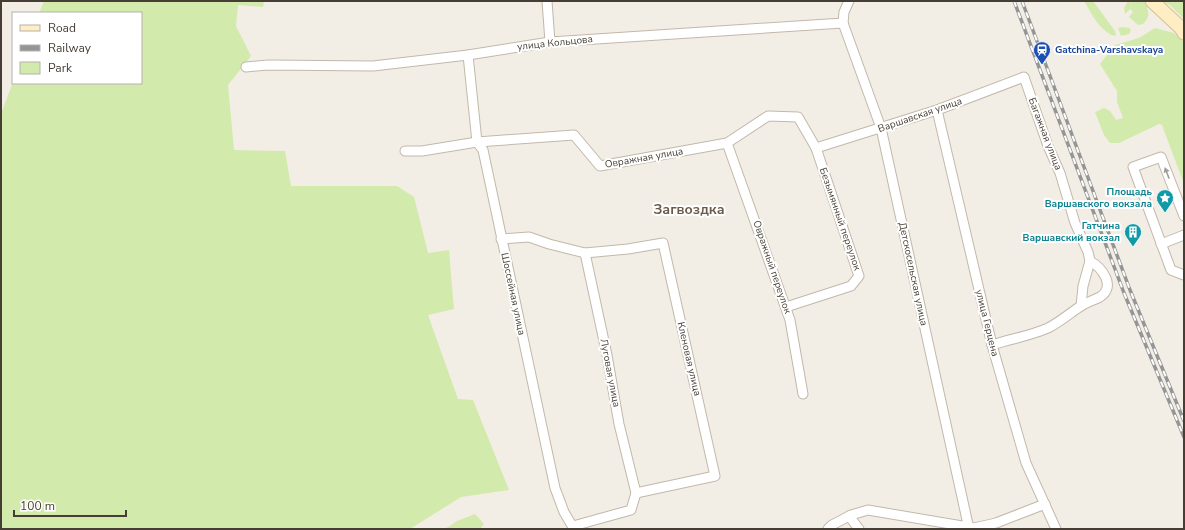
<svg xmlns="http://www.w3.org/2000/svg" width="1185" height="530" viewBox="0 0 1185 530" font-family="'Nunito Sans',sans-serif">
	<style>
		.green { fill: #d2eaab }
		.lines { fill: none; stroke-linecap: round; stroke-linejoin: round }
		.street-casing { stroke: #c2b8aa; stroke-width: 11 }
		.secondary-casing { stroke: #d6c092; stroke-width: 15 }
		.street { stroke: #fff; stroke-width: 9 }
		.secondary { stroke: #ffedc3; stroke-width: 13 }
		.rail-casing { stroke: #959595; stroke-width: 3.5 }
		.rail { stroke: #fff; stroke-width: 2; stroke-dasharray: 6; stroke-linecap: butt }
		.oneway { fill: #a29e9a }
		.labels { text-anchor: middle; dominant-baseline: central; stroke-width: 4; stroke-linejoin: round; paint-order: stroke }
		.street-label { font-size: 10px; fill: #463e34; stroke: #fff }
		.transit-label { font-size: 10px; font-weight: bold; fill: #164399; stroke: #fff; text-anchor: start }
		.culture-label { font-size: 10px; font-weight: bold; fill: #0d838f; stroke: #fff; text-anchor: end }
		.district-label { font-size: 14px; font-weight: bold; fill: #6a5b4b; stroke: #fff }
	</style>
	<rect width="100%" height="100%" fill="#f3eee5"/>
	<g class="green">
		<polygon points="44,1 264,1 263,7 238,5 236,26 251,56 228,85 234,150 285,151 291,186 397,186 414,197 428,253 449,250 454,309 428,315 458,399 473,400 509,490 461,497 410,529 1,529 1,114 13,82 141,83 141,13 39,13"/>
		<path d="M1084 1H1093L1115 31 1116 35 1114 36C1099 30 1092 14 1084 1Z"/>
		<path d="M1128 1 1131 3 1133 1H1143L1148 5 1147 8C1150 15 1148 19 1143 24L1138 25 1129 17 1133 12 1130 9 1125 14 1124 8Z"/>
		<polygon points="1160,1 1184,1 1184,19 1170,5"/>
		<polygon points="1122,27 1129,28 1131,30 1129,34 1121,36 1118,28"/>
		<polygon points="1155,28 1174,33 1184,42 1184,184 1162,125 1159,124 1119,143 1110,143 1104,135 1095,112 1104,108 1110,111 1116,120 1123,118 1117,102 1117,91 1100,64 1115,45 1139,38"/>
		<polygon points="475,514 484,524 480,529 445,529 457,521"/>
	</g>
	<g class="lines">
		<g class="street-casing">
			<g id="street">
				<polyline points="547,1 550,42"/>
				<polyline points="843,23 881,128 969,529"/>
				<polyline points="468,55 477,142 483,150 555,488 564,512 574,529"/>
				<polyline points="246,67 268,65 373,66 468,55 550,42 843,23 844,12 849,1"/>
				<polyline points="937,110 992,345 1026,463 1056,529"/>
				<polyline points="727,143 790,320 803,394"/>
				<polyline points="816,148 937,110 1024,77 1048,146 1060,173 1075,223 1088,252 1090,261 1083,286 1081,306"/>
				<polyline points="405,151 422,151 477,142 574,135 600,166 727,143 768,116 798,117 816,148 859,276 851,286 786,307"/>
				<polyline points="1184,216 1161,157 1133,167 1171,270 1184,275"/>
				<polyline points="501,239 529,237 549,244 585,253 628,249 663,243 715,476 636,493"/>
				<polyline points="1161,244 1184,235"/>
				<path d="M992 345C1010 339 1030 336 1048 328 1060 322 1070 313 1081 306 1087 302 1094 300 1100 297 1117 286 1101 267 1090 261"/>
				<polyline points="849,516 859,529"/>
				<polyline points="573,526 631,510 636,493 619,424 607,355 585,253"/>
				<polyline points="828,529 832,525 851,515 868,510 974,528 996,523 1045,504"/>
			</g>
		</g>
		<g class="secondary-casing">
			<polyline id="secondary" points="1152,1 1181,28 1184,33"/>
		</g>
		<use href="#street" class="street"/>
		<use href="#secondary" class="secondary"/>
		<g class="rail-casing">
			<g id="rail">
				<polyline points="1014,1 1124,293 1184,437"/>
				<polyline points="1022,1 1130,290 1184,421"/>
			</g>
		</g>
		<use href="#rail" class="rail"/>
	</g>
	<defs><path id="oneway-solid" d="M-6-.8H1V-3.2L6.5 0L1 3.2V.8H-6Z"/></defs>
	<use class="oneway" href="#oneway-solid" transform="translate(1167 173) rotate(-111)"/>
	<defs>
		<g id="station-pin" transform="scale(0.9)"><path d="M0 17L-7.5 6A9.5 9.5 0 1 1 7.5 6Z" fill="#1a4fb4" stroke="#fff"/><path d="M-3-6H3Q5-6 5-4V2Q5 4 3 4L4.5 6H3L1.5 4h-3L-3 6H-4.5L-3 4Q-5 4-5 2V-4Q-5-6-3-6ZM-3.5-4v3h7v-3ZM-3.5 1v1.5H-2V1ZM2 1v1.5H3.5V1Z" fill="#fff"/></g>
		<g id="sight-pin" transform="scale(0.9)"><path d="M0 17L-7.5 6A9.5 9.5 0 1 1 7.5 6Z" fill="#0f9aa8" stroke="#fff"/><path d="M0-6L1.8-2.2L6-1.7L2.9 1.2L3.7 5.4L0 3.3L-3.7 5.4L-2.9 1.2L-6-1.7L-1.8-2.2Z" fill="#fff"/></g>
		<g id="building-pin" transform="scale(0.9)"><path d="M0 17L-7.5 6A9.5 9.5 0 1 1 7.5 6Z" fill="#0f9aa8" stroke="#fff"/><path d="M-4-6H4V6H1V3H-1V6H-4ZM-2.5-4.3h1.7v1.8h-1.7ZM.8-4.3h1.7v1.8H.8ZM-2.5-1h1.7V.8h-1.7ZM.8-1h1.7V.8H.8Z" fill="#fff"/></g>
	</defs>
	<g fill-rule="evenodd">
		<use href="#station-pin" x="1042" y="50"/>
		<use href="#sight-pin" x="1165" y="198"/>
		<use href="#building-pin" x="1133" y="232"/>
	</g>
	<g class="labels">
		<g class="street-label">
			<text transform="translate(555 43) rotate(-6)">улица Кольцова</text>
			<text transform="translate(920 115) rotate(-19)">Варшавская улица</text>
			<text transform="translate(1045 134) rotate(69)">Багажная улица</text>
			<text transform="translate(644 158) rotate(-10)">Овражная улица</text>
			<text transform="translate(840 219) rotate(71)">Безымянный переулок</text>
			<text transform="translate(772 267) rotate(71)">Овражный переулок</text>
			<text transform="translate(913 274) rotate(78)">Детскосельская улица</text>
			<text transform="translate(513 294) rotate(78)">Шоссейная улица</text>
			<text transform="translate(987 323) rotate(76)">улица Герцена</text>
			<text transform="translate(689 359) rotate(77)">Кленовая улица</text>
			<text transform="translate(610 373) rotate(79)">Луговая улица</text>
		</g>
		<g class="transit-label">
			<text x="1055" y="50">Gatchina-Varshavskaya</text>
		</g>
		<g class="culture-label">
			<text x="1152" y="192">Площадь<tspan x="1152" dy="12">Варшавского вокзала</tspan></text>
			<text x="1120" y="226">Гатчина<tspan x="1120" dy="12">Варшавский вокзал</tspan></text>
		</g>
		<g class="district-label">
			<text x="689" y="209">Загвоздка</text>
		</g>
	</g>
	<rect width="1185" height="530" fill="none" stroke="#463e34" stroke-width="4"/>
	<rect x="12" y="12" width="130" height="72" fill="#ffffff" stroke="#b5b2ae"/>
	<rect x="20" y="25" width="20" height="6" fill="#ffedc3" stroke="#b5b2ae"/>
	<text x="48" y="32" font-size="12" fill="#463e34">Road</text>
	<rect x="20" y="45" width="20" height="6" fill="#959595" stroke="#b5b2ae"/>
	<text x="48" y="52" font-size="12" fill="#463e34">Railway</text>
	<rect x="20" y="62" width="20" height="12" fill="#d2eaab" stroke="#b5b2ae"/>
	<text x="48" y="72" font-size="12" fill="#463e34">Park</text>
	<path d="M14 510v6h112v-6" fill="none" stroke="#463e34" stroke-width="2"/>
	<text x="20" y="510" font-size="12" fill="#463e34" stroke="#ffffff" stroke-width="3" paint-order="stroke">100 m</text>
</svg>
